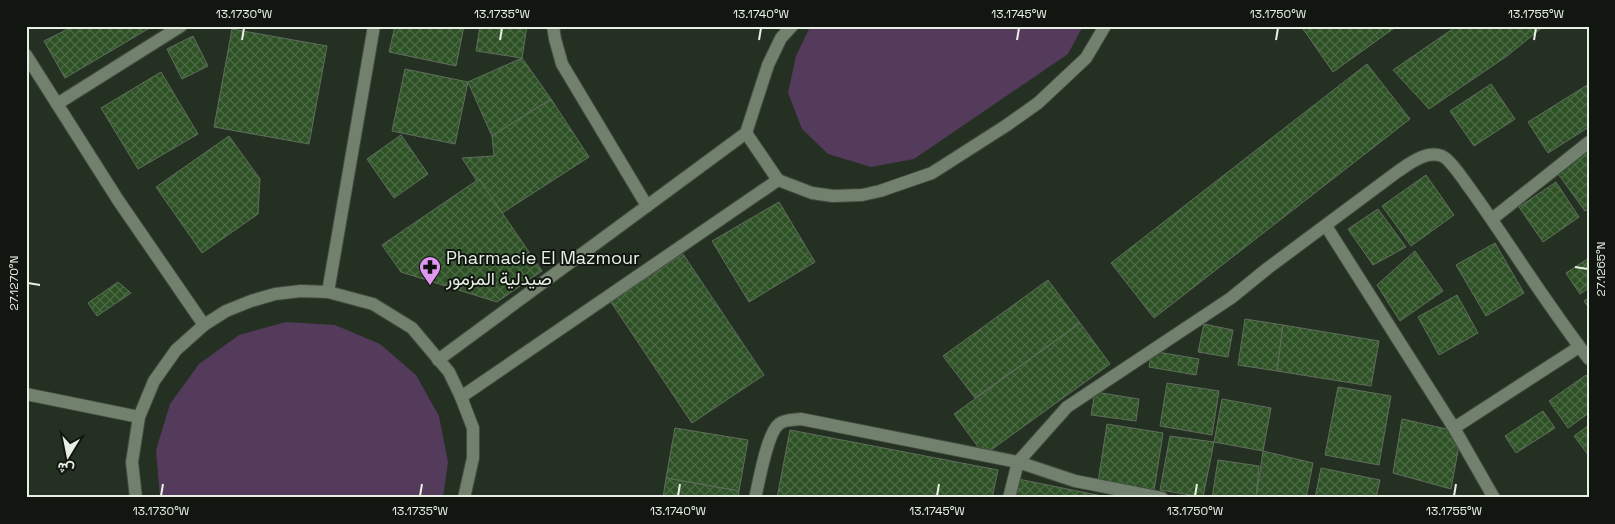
<svg xmlns="http://www.w3.org/2000/svg" width="1615" height="524" viewBox="0 0 1615 524" font-family="'Space Grotesk',Vazirmatn,sans-serif">
	<style>
		.park { fill: #543a5b }
		.building { fill: url(#building-cross-hatch); stroke: #606e5c }
		.lines { fill: none; stroke-linecap: round; stroke-linejoin: round }
		.street-casing { stroke: #424c3f; stroke-width: 14 }
		.secondary-casing { stroke: #424c3f; stroke-width: 14 }
		.street { stroke: #72806e; stroke-width: 12 }
		.secondary { stroke: #72806e; stroke-width: 12 }
		.ticks { fill: none; stroke: #e8f0e6; stroke-width: 2 }
		.labels { text-anchor: middle; dominant-baseline: central; stroke-width: 4; stroke-linejoin: round; paint-order: stroke }
		.poi-label { font-size: 18px; fill: #e8f0e6; stroke: #111710; text-anchor: start }
		.neatline { fill: none; stroke: #e8f0e6; stroke-width: 2 }
		.ticks-label { font-size: 12px; text-anchor: middle; fill: #e8f0e6 }
	</style>
	<defs>
		<pattern id="building-cross-hatch" width="8" height="8" patternUnits="userSpaceOnUse" patternTransform="scale(1.25)"><rect width="8" height="8" fill="#2e5226"/><path d="M0 0l8 8M0 8l8-8" fill="none" stroke="#4c6b46"/></pattern>
	</defs>
	<rect width="100%" height="100%" fill="#243021"/>
	<g class="park">
		<polygon points="813,26 1083,26 1068,54 914,159 871,167 828,154 802,129 788,93 796,56 809,29"/>
		<polygon points="286,322 335,325 380,344 416,375 439,416 448,462 443,498 160,498 156,450 170,404 199,364 239,335"/>
	</g>
	<g class="building">
		<polygon points="74,26 153,26 65,78 44,41"/>
		<polygon points="395,26 464,26 456,66 389,52"/>
		<polygon points="480,26 527,26 522,58 476,51"/>
		<polygon points="1301,26 1397,26 1333,72"/>
		<polygon points="1457,26 1544,26 1507,56 1429,109 1393,70"/>
		<polygon points="232,29 327,46 309,144 214,127"/>
		<polygon points="193,36 208,66 182,79 167,49"/>
		<polygon points="522,58 551,99 492,136 468,82"/>
		<polygon points="1367,64 1410,119 1154,318 1111,263"/>
		<polygon points="405,69 468,82 455,144 392,131"/>
		<polygon points="161,72 198,134 138,169 101,108"/>
		<polygon points="1491,84 1515,119 1474,146 1450,111"/>
		<polygon points="1589,84 1589,127 1548,153 1528,122"/>
		<polygon points="551,99 589,157 499,215 462,158 494,156 492,136"/>
		<polygon points="401,135 428,174 394,198 367,159"/>
		<polygon points="229,136 260,179 258,214 202,253 156,187"/>
		<polygon points="1589,148 1589,208 1585,211 1556,171"/>
		<polygon points="1426,175 1454,215 1411,246 1382,206"/>
		<polygon points="479,179 542,271 497,302 401,272 382,245"/>
		<polygon points="1556,182 1579,217 1543,242 1519,207"/>
		<polygon points="779,202 815,262 749,302 712,241"/>
		<polygon points="1378,209 1406,247 1373,265 1348,229"/>
		<polygon points="1495,243 1524,293 1486,316 1456,265"/>
		<polygon points="1415,251 1443,291 1400,321 1377,285"/>
		<polygon points="683,254 764,375 692,423 611,302"/>
		<polygon points="1589,258 1589,288 1580,294 1566,273"/>
		<polygon points="1048,280 1080,323 975,398 943,356"/>
		<polygon points="118,282 131,293 97,316 88,303"/>
		<polygon points="1457,295 1478,333 1439,355 1418,317"/>
		<polygon points="1589,298 1589,308 1584,301"/>
		<polygon points="1245,319 1283,325 1277,371 1238,365"/>
		<polygon points="1080,323 1110,364 984,455 954,414"/>
		<polygon points="1204,324 1233,330 1228,357 1198,352"/>
		<polygon points="1283,325 1379,341 1371,386 1277,371"/>
		<polygon points="1152,351 1199,359 1196,375 1149,367"/>
		<polygon points="1586,375 1589,379 1589,413 1568,428 1549,401"/>
		<polygon points="1167,383 1219,391 1212,435 1160,426"/>
		<polygon points="1338,387 1391,396 1379,465 1325,455"/>
		<polygon points="1095,392 1139,399 1136,421 1091,415"/>
		<polygon points="1222,399 1271,408 1263,451 1214,442"/>
		<polygon points="1543,411 1555,428 1516,453 1505,436"/>
		<polygon points="1402,419 1451,430 1459,445 1451,489 1393,473"/>
		<polygon points="1107,424 1163,433 1154,491 1098,482"/>
		<polygon points="1589,425 1589,456 1574,436"/>
		<polygon points="675,428 748,440 739,491 666,478"/>
		<polygon points="790,430 998,470 992,498 777,498"/>
		<polygon points="1170,436 1214,442 1203,497 1160,490"/>
		<polygon points="1263,451 1313,463 1306,498 1256,498"/>
		<polygon points="1218,460 1259,466 1256,498 1212,498"/>
		<polygon points="1321,468 1380,480 1376,498 1315,498"/>
		<polygon points="666,478 739,491 738,498 663,498"/>
		<polygon points="1018,479 1112,498 1014,498"/>
	</g>
	<g class="lines">
		<g class="street-casing">
			<g id="street">
				<polyline points="553,26 555,39 562,64 647,206"/>
				<polyline points="26,55 118,200 204,325"/>
				<polyline points="57,104 181,26"/>
				<polyline points="1492,219 1589,142"/>
				<polyline points="1326,226 1454,428 1494,498"/>
				<polyline points="328,292 374,26"/>
				<polyline points="26,394 139,417"/>
				<polyline points="1454,428 1579,347"/>
				<path d="M755 498C759 482 767 433 779 424 785 419 794 420 801 419L1018 462 1067 407 1231 298 1268 268 1397 172C1409 164 1426 150 1442 156 1450 159 1465 182 1471 190 1511 246 1547 305 1589 359"/>
				<polyline points="1009,498 1018,462 1075,481 1162,498"/>
			</g>
		</g>
		<g class="secondary-casing">
			<g id="secondary">
				<polyline points="746,133 778,180"/>
				<polyline points="438,360 746,133 768,65 781,38 792,26"/>
				<polyline points="461,397 778,180 812,193 833,196 862,195 880,191 932,173 1007,125 1038,103 1086,58 1105,26"/>
				<polyline points="136,498 132,462 139,417 154,381 176,350 204,325 226,311 251,301 275,294 301,291 328,292 373,304 412,328 449,372 461,397 473,428 473,458 464,498"/>
			</g>
		</g>
		<use href="#street" class="street"/>
		<use href="#secondary" class="secondary"/>
	</g>
	<path class="ticks" d="M242 40 244 28M500 40 502 28M759 40 761 28M1017 40 1019 28M1276 40 1278 28M1534 40 1536 28M1575 267 1588 269M28 283 40 285M161 496 163 484M420 496 422 484M678 496 680 484M937 496 939 484M1195 496 1197 484M1454 496 1456 484"/>
	<defs>
		<g id="pharmacy-pin" transform="scale(1.125)"><path d="M0 17L-7.5 6A9.5 9.5 0 1 1 7.5 6Z" fill="#de98f2" stroke="#111710"/><path d="M-2-6h4v4h4v4h-4v4h-4v-4h-4v-4h4Z" fill="#111"/></g>
	</defs>
	<g fill-rule="evenodd">
		<use href="#pharmacy-pin" x="430" y="267"/>
	</g>
	<g class="labels">
		<g class="poi-label">
			<text x="446" y="257">Pharmacie El Mazmour<tspan x="446" dy="21">صيدلية المزمور</tspan></text>
		</g>
	</g>
	<rect width="1615" height="524" fill="none" stroke="#111710" stroke-width="55"/>
	<g transform="translate(68 456) rotate(190)" stroke="#111710" stroke-width="4" paint-order="stroke">
	<path d="M0-4L9 19L0 12L-9 19Z" fill="#e8f0e6"/>
	<text y="-8" font-size="14" font-weight="bold" text-anchor="middle" fill="#e8f0e6">ش</text>
	</g>
	<rect x="28" y="28" width="1560" height="468" class="neatline"/>
	<g class="ticks-label">
		<text x="244" y="18">13.1730°W</text>
		<text x="502" y="18">13.1735°W</text>
		<text x="761" y="18">13.1740°W</text>
		<text x="1019" y="18">13.1745°W</text>
		<text x="1278" y="18">13.1750°W</text>
		<text x="1536" y="18">13.1755°W</text>
		<text transform="translate(1601 269) rotate(-90)" y="4">27.1265°N</text>
		<text transform="translate(14 283) rotate(-90)" y="4">27.1270°N</text>
		<text x="161" y="515">13.1730°W</text>
		<text x="420" y="515">13.1735°W</text>
		<text x="678" y="515">13.1740°W</text>
		<text x="937" y="515">13.1745°W</text>
		<text x="1195" y="515">13.1750°W</text>
		<text x="1454" y="515">13.1755°W</text>
	</g>
</svg>
